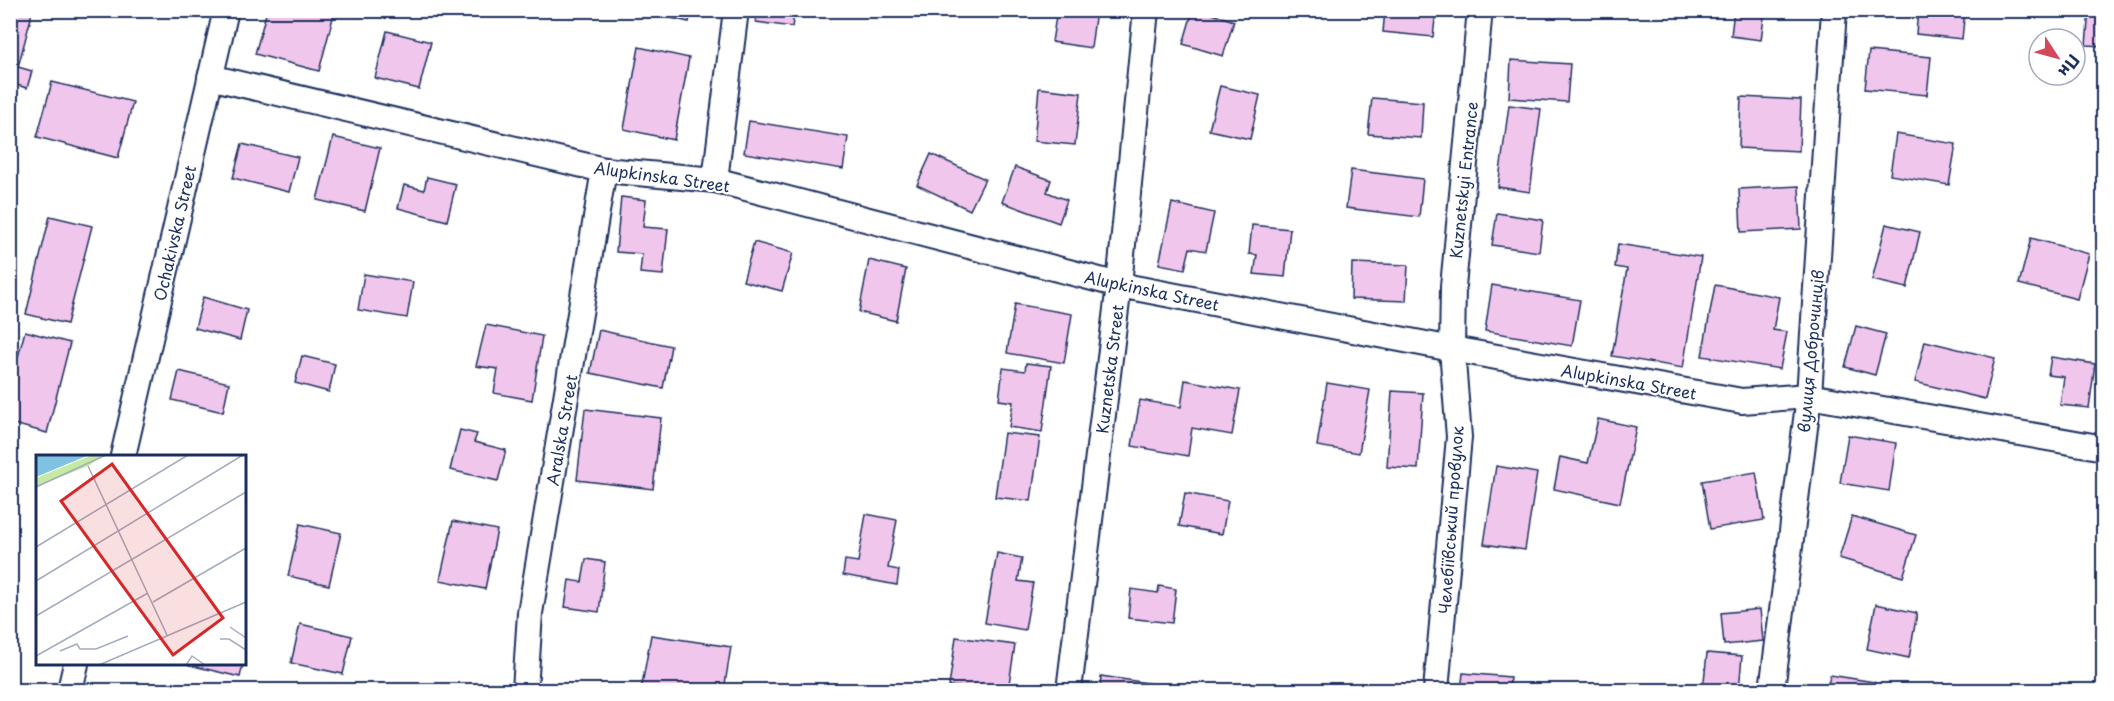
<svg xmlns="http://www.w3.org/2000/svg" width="2114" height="701" viewBox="0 0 2114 701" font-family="'Playpen Sans',sans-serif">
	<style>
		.building { fill: #f1c6ec; stroke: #1b2f5e; stroke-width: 1.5 }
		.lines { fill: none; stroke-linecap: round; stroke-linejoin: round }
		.minor-casing { stroke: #1b2f5e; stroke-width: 28 }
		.minor { stroke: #fff; stroke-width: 24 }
		.labels { text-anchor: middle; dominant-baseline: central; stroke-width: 4.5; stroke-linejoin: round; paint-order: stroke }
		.street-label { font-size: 16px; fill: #1b2f5e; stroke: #fff }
		.inset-road { fill: none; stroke: #a4acbf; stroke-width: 1.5 }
		.view { fill: #d62828; fill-opacity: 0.15; stroke: #d62828; stroke-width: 3 }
		.inset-edge { fill: none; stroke: #1b2f5e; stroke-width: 3 }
	</style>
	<rect width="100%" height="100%" fill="#fff"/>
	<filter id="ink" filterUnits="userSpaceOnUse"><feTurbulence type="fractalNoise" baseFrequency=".0167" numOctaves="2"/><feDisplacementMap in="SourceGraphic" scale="12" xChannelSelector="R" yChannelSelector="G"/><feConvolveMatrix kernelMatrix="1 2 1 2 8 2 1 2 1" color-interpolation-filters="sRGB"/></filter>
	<g filter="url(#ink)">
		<g class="building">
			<polygon points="10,10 31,10 31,18 18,67 32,71 27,88 13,84 10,92"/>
			<polygon points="267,10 335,10 319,71 255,54"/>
			<polygon points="636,10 692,10 689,22"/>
			<polygon points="757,10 795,10 792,27 756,22"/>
			<polygon points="1057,10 1096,10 1091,48 1052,42"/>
			<polygon points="1193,10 1200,10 1234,21 1223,56 1183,44"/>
			<polygon points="1385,10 1436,10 1433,37 1383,32"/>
			<polygon points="1734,10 1765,10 1761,40 1731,36"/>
			<polygon points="1918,10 1965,10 1962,39 1916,34"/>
			<polygon points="2089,10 2104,10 2104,46 2086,45"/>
			<polygon points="387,31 431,42 419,89 375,78"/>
			<polygon points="639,47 689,58 674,140 624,129"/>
			<polygon points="1869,51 1931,57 1927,95 1865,89"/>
			<polygon points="1511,60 1570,64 1567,102 1509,98"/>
			<polygon points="52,82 133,102 118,158 37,137"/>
			<polygon points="1220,86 1260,95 1250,139 1209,130"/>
			<polygon points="1039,88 1081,93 1075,145 1034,141"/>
			<polygon points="1741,97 1801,100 1799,151 1739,148"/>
			<polygon points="1372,98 1423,102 1421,138 1368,134"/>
			<polygon points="1509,105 1541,109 1530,192 1498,187"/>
			<polygon points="749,121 848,137 843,169 744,153"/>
			<polygon points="1896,134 1956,144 1949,185 1890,175"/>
			<polygon points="333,137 380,148 365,211 317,200"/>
			<polygon points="242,144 298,157 289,192 233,178"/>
			<polygon points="931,154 985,179 970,210 917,185"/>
			<polygon points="1015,167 1051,180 1047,192 1067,200 1059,223 1002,202"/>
			<polygon points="1351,170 1423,179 1419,217 1346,208"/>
			<polygon points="427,177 456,184 447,221 398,208 404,185 424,190"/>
			<polygon points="1799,186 1801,229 1741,232 1739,189"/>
			<polygon points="621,197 646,200 643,227 668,229 663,275 640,273 642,254 616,252"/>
			<polygon points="1172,203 1214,213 1206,251 1190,248 1185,269 1159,264"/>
			<polygon points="1497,213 1543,220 1539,252 1492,245"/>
			<polygon points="50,216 92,226 67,324 26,314"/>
			<polygon points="1886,224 1920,232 1907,288 1872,280"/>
			<polygon points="1252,225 1290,229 1285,277 1254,274 1257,255 1249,254"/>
			<polygon points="2031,238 2089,254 2077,299 2019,284"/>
			<polygon points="754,242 793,253 782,291 743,281"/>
			<polygon points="1618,244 1701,257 1683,368 1612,356 1627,269 1615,267"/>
			<polygon points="869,260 906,269 896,321 859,312"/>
			<polygon points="1352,263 1408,265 1406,301 1351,299"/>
			<polygon points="364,274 413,282 407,318 358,310"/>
			<polygon points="1492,285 1580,300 1572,346 1485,331"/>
			<polygon points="1715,285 1779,297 1773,330 1787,332 1780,369 1702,356"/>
			<polygon points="203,297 247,310 240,340 195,328"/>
			<polygon points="1015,304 1072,314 1064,363 1007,353"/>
			<polygon points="486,325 542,336 532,400 494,393 498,369 476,366"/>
			<polygon points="1856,326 1886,334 1875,375 1845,367"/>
			<polygon points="599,330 671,346 663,388 590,373"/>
			<polygon points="25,331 70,343 47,433 10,423 10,387"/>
			<polygon points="1925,341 1995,358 1985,399 1915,382"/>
			<polygon points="302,356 335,364 329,392 295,383"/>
			<polygon points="2051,357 2095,364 2089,408 2060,405 2064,377 2048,375"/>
			<polygon points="1026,363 1051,366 1042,432 1009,427 1013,402 999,400 1003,368 1025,371"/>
			<polygon points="179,371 229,383 223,412 172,400"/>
			<polygon points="1185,380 1240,390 1232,435 1192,428 1188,456 1132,446 1140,400 1181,407"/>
			<polygon points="1327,383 1370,390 1359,453 1317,446"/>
			<polygon points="1392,391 1423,393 1418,469 1387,467"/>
			<polygon points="585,409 661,418 653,489 577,480"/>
			<polygon points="1598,419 1636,427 1620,503 1554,489 1560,457 1588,463"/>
			<polygon points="460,430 477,434 474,442 506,450 498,481 450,470"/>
			<polygon points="1004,433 1040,437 1031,501 995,497"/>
			<polygon points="1848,435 1896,443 1889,491 1840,483"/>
			<polygon points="10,458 17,459 10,485"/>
			<polygon points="1496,466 1537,473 1525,550 1484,544"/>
			<polygon points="1756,472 1764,520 1710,529 1702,481"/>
			<polygon points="1185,493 1228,501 1222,534 1179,526"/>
			<polygon points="866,514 897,520 888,568 899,570 897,585 843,575 845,560 858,562"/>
			<polygon points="1852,516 1916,535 1903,577 1839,558"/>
			<polygon points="453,521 497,530 485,589 440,580"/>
			<polygon points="300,524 341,533 329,585 288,576"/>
			<polygon points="997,553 1022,558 1018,581 1033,583 1025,630 985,623"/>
			<polygon points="586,559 605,562 599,612 565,607 569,580 582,582"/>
			<polygon points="1159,586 1176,589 1172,623 1128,618 1131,589 1158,593"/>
			<polygon points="1876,604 1917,613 1909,658 1867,649"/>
			<polygon points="1760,609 1763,641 1724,645 1721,613"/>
			<polygon points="300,624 352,636 343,674 291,663"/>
			<polygon points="651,635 731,647 724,690 641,690"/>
			<polygon points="956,637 1015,645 1008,690 984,690 949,686"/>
			<polygon points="1707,653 1742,656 1739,690 1703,690"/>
			<polygon points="189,664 243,664 240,677 189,665"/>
			<polygon points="1463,673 1510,677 1509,690 1461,690"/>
			<polygon points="1830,675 1874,682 1873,690 1827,690"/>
			<polygon points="1101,676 1154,684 1154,690 1100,690"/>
		</g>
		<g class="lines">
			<g class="minor-casing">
				<g id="minor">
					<polyline points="210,77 604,170 715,180 1119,285 1452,349 1742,401 1809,396 2104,448"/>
					<polyline points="715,180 736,10"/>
					<polyline points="123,456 226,10"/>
					<polyline points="70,690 76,664"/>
					<polyline points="525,690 530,613 604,170"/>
					<polyline points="1069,690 1119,285 1146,10"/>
					<polyline points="1436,690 1459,437 1452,349 1453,286 1480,10"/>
					<polyline points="1772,690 1809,396 1834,10"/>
				</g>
			</g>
			<use href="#minor" class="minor"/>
		</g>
	</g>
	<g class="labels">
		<g class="street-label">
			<text transform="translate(662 176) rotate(8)">Alupkinska Street</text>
			<text transform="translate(1463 180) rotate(-84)">Kuznetskyi Entrance</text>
			<text transform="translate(174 233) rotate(-77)">Ochakivska Street</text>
			<text transform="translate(1152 290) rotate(12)">Alupkinska Street</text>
			<text transform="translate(1810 351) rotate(-85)">вулиця Доброчинців</text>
			<text transform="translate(1109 369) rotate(-83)">Kuznetska Street</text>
			<text transform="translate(1629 381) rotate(10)">Alupkinska Street</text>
			<text transform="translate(561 430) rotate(-80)">Aralska Street</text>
			<text transform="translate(1450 520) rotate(-86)">Челебіївський провулок</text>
		</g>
	</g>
	<g transform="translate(36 455)">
		<rect width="210" height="210" fill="#fff"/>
		<path d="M56 0H68L52 11 0 32V23Z" fill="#c6eaa4"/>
		<path d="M0 0H53L0 22Z" fill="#80c2e1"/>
		<path class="inset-road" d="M52 11 131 180M0 32 70 0M0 92 152 0M0 126 207 0M117 147 210 93M0 161 210 37M194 172 210 183M184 184H193L210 195M24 196 41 189 44 194H60L92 181M0 201 112 138M63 210 210 147M150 210 156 201 169 210"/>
		<path class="view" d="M76 9 187 163 137 200 25 46Z"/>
		<rect width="210" height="210" class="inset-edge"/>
	</g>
	<rect width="2114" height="701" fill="none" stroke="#fff" stroke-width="36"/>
	<rect x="18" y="18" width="2078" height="665" fill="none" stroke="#1b2f5e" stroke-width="2" filter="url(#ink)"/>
	<g transform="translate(2057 57) rotate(126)"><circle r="28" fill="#ffffff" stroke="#a4acbf" stroke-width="1.5"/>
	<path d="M0-4.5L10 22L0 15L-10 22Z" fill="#d1495b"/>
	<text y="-9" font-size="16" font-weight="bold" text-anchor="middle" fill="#1b2f5e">Пн</text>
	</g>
</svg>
